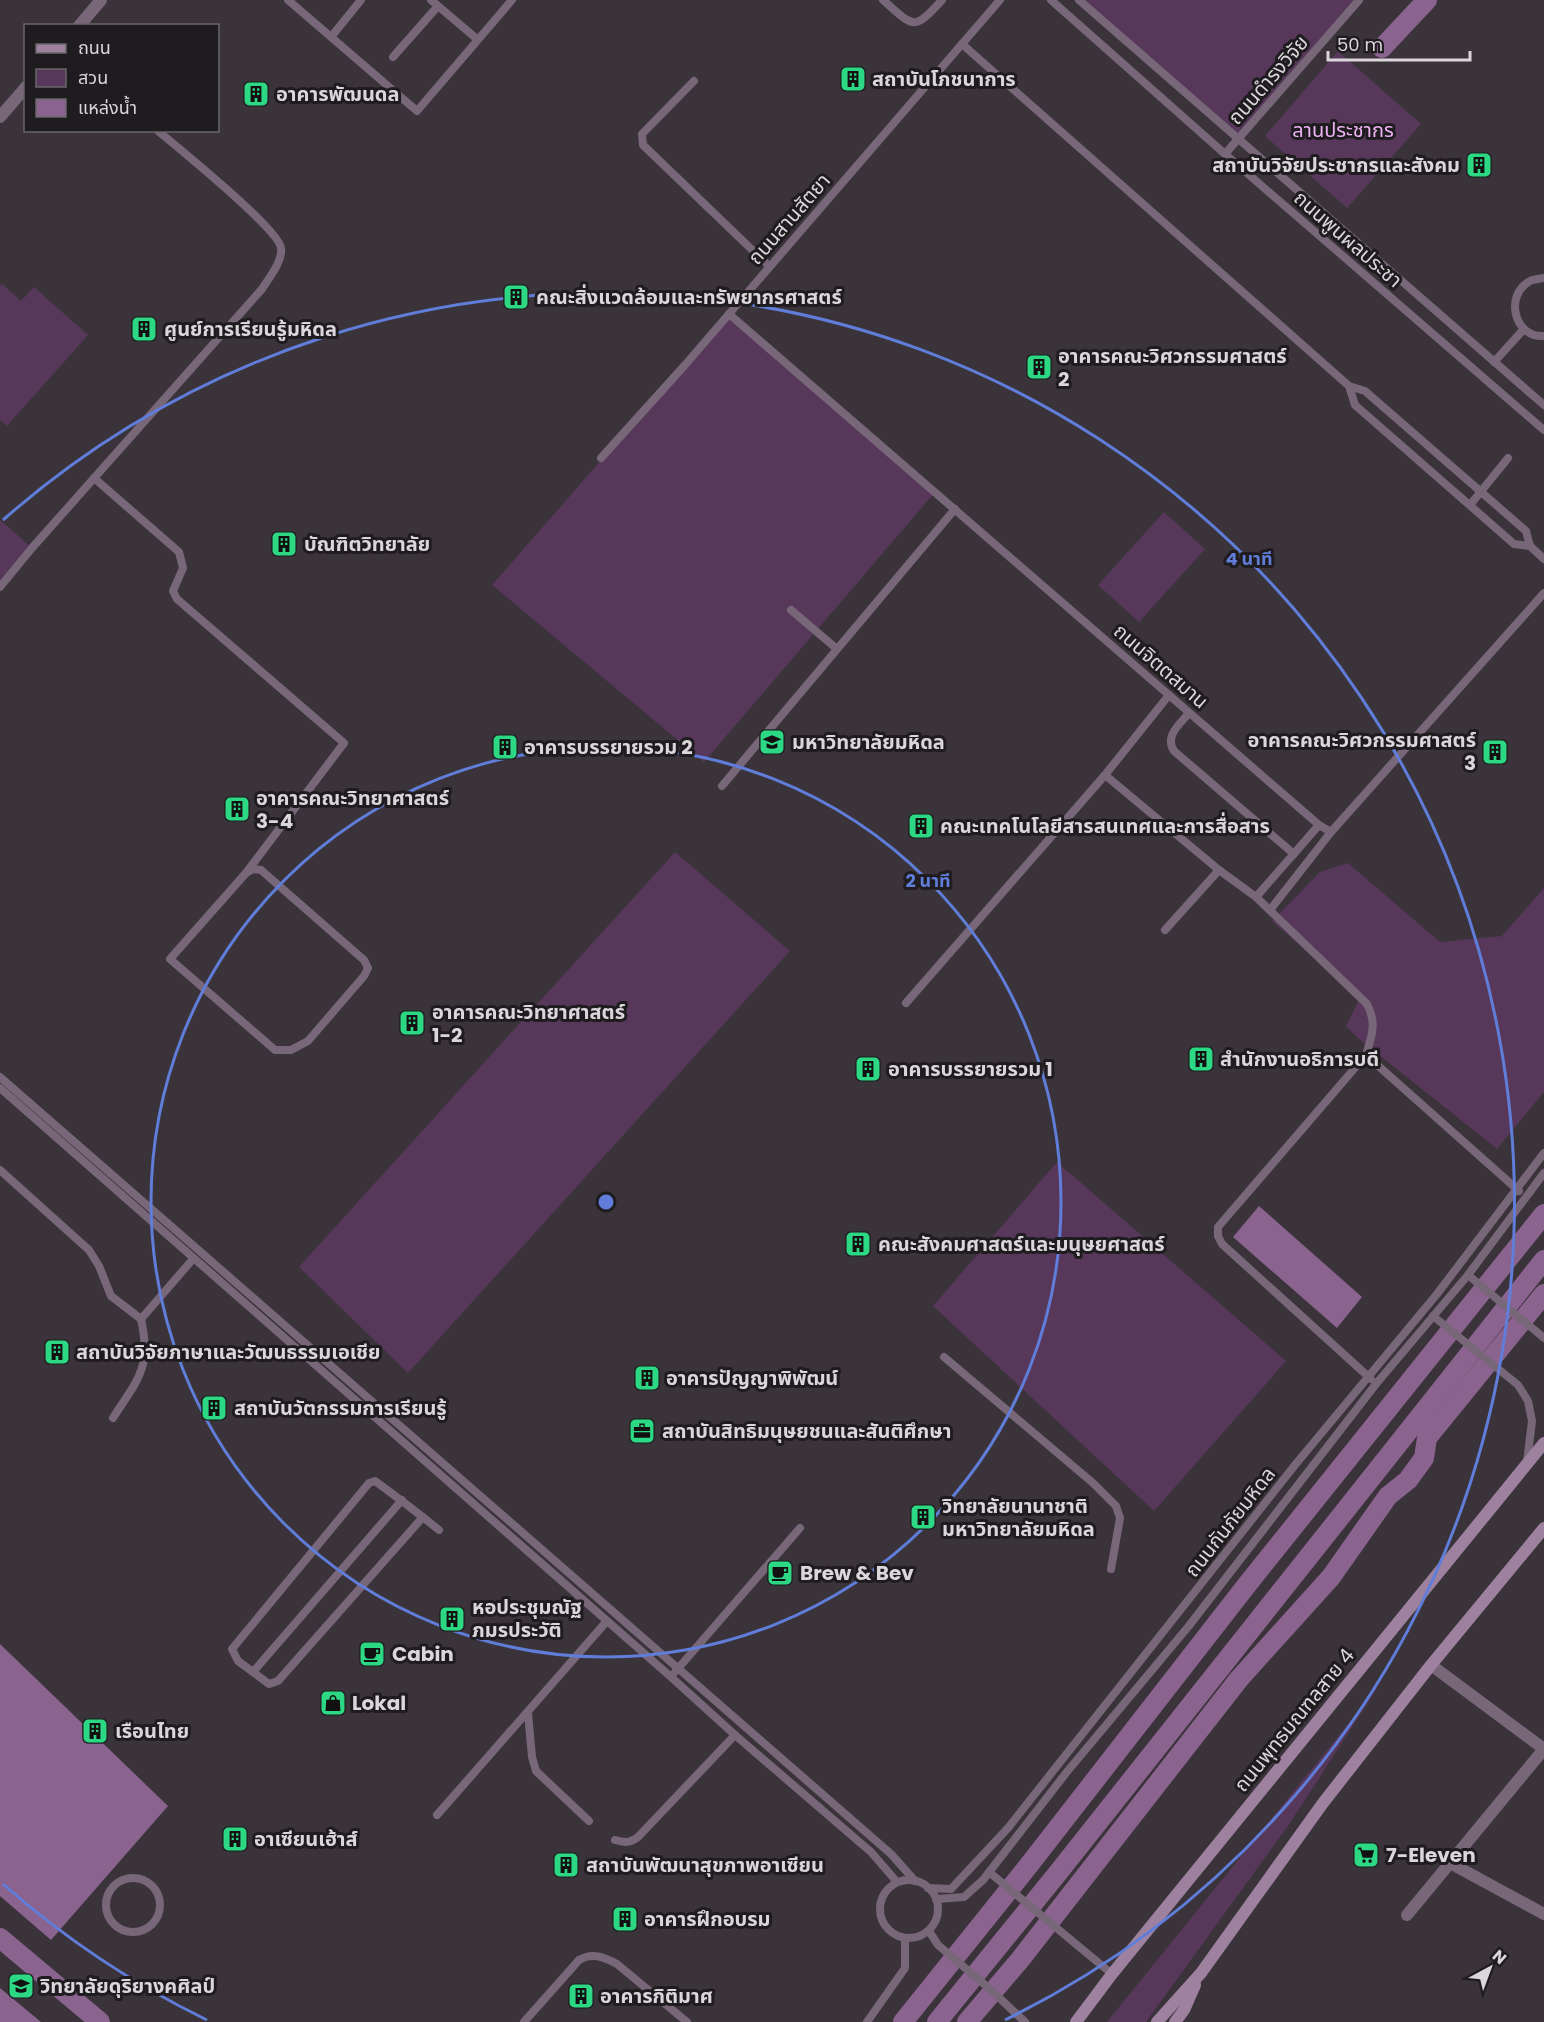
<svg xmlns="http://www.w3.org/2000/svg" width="1544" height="2022" viewBox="0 0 1544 2022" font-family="Poppins,'Noto Sans Thai',sans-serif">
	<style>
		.green { fill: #57385b }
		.water { fill: #8a638e }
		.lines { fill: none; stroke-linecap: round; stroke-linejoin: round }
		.canal { stroke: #8a638e; stroke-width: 20 }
		.lane { stroke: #786779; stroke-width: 8 }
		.street { stroke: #786779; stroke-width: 12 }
		.secondary { stroke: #9d819f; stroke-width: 12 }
		.ring { fill: none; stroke: #607ed9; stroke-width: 3 }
		.labels { text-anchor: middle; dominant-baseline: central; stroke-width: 6; stroke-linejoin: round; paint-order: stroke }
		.poi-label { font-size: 20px; font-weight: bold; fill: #dbd6db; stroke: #1f1c1f; text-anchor: start }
		.street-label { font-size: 20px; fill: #dbd6db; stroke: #1f1c1f }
		.park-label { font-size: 20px; fill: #edb2f3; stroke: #1f1c1f }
		.centre { fill: #607ed9; stroke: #1f1c1f; stroke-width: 3 }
		.ring-label { font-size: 18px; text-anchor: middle; font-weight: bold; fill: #607ed9; stroke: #1f1c1f; stroke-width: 6; stroke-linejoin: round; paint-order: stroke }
	</style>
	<rect width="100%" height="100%" fill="#3a333a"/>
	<g class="green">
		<polygon points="1079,0 1359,0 1238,139"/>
		<polygon points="1338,51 1421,124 1347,208 1265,136"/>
		<polygon points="2,284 21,301 34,287 88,335 7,426 0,420 0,286"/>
		<polygon points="729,314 935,492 704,762 492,585"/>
		<polygon points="1164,512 1205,549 1139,622 1098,585"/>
		<polygon points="0,520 32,548 0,587"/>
		<polygon points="675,852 790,951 408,1373 299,1267"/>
		<polygon points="1348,863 1440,942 1502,936 1544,888 1544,1092 1497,1149 1359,1039 1346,1026 1360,998 1272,921 1320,872"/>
		<polygon points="1057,1162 1286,1361 1154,1511 933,1306"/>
		<polygon points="1378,1687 1290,1823 1146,2022 1107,2022"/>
	</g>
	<g class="water">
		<polygon points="1259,1206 1362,1297 1337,1328 1233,1237"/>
		<polygon points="0,1644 168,1806 51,1940 0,1896"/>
		<polygon points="0,1988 41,2022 0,2022"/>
	</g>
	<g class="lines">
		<g class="canal">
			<polyline points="1382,48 1427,0"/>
			<polyline points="0,1938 100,2022"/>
			<polyline points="903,2022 1029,1865 1246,1586 1544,1214"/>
			<polyline points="937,2022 1057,1874 1544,1260"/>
			<polyline points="967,2022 1019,1961 1239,1679 1331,1577 1388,1496 1408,1480 1424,1458 1427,1438 1544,1294"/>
		</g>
		<g class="lane">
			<polyline points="288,0 417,111 512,0"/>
			<polyline points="431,0 477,39"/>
			<path d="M883 0C914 27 913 32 942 0"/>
			<polyline points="1051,0 1225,154 1544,430"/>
			<polyline points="1079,0 1544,405"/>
			<polyline points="331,37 361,0"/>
			<polyline points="962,44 1349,386 1365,391 1526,531 1530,546"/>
			<polyline points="393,57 438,6"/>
			<polyline points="694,81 642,134 643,145 769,266"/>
			<polyline points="1225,154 1359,0"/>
			<path d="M1544 278C1540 279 1534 279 1530 281 1504 295 1514 338 1544 336"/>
			<polyline points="729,314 1319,825 1331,832"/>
			<polyline points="1494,362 1524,329"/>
			<polyline points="1349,386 1355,405 1514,544 1530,546 1544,559"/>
			<polyline points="601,458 685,365 1000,0"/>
			<polyline points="94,478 179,552 183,568 173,591 177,599 344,743 246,873"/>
			<polyline points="1470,505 1508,458"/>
			<path d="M0 587 32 548 262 289C269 278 283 261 281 248 279 229 178 148 157 130"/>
			<polyline points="791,610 837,649"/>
			<path d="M1189 713C1180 724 1164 736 1174 751L1294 854"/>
			<polyline points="1105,775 1219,870"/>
			<polyline points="722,786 955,509"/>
			<path d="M1319 825 1256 897 1367 1004C1377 1023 1372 1035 1366 1055"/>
			<polygon points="253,869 261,870 364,960 368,968 364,976 308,1041 291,1050 275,1050 170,959 246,873"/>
			<polyline points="1270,910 1331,832 1544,593"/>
			<polyline points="1165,930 1219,870 1256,897"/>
			<polyline points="906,1003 1105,775 1169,695"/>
			<polyline points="0,1077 891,1854 915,1881"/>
			<polyline points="0,1088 671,1677 735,1735 871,1852 897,1882"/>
			<polyline points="0,1170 89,1250 99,1266 111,1296 141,1319 193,1259"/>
			<polyline points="1468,1275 1544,1338"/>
			<polyline points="1433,1316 1518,1385 1528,1401 1532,1421 1527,1462"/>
			<polyline points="944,1357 1093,1483 1116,1506 1120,1518 1111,1569"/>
			<polyline points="1371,1379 1222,1244 1218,1236 1218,1227 1366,1055 1519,1191"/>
			<path d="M113 1418C138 1379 152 1368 141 1319"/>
			<path d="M423 1517 278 1681 269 1684 238 1661 232 1649 369 1483 375 1481C397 1497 418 1513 439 1530"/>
			<polyline points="253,1672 402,1500"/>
			<polyline points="675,1672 800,1528"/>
			<polyline points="528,1713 532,1757 536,1771 589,1821"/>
			<polyline points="437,1815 607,1621"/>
			<path d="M615 1840C625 1843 630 1843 638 1837L735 1735"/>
			<polyline points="989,1872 1112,1974"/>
			<circle cx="133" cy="1905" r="27"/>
			<circle cx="909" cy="1909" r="29"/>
			<polyline points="928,1888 951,1889 1008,1828 1295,1465 1437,1294 1544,1153"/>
			<polyline points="936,1899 964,1897 983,1880 1066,1773 1188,1627 1376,1384 1468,1275 1544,1173"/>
			<polyline points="929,1931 938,1945 991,1990 1025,2022"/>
			<path d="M524 2022 579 1960C592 1952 604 1957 617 1964L687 2022"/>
			<polyline points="867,2022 905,1968 905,1938"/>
		</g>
		<g class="street">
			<polyline points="79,26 101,0"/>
			<polyline points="0,117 26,87"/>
			<polyline points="1431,1665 1544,1749"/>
			<polyline points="1450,1863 1544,1914"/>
			<polyline points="1407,1915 1544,1749"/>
		</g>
		<g class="secondary">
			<polyline points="1076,2022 1112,1974 1544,1443"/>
			<polyline points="1157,2022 1201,1973 1323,1803 1431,1665 1544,1528"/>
			<polyline points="1175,2022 1184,2010 1195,1985"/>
		</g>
	</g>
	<g class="ring">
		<circle cx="606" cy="1202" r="455"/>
		<path d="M207 2020A910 910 0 0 1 3 1884M3 520A910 910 0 1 1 1005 2020"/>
	</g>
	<defs>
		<g id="building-square" transform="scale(1.35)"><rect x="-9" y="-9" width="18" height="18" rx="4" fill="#2dd884" stroke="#1f1c1f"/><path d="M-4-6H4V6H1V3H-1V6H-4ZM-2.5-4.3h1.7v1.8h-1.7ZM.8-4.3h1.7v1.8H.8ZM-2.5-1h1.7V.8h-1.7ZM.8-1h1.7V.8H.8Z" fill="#111"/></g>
		<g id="university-square" transform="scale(1.35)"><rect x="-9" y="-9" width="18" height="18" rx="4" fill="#2dd884" stroke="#1f1c1f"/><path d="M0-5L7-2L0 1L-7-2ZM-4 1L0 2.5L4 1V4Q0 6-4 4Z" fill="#111"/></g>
		<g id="office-square" transform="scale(1.35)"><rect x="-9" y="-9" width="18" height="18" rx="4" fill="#2dd884" stroke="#1f1c1f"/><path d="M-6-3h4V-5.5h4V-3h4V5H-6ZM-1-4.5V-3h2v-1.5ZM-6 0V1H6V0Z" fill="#111"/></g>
		<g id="cafe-square" transform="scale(1.35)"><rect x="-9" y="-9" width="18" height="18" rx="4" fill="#2dd884" stroke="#1f1c1f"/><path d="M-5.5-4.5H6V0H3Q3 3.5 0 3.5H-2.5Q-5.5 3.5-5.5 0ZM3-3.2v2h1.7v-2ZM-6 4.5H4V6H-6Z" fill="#111"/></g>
		<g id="shop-square" transform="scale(1.35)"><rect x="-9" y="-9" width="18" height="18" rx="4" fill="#2dd884" stroke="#1f1c1f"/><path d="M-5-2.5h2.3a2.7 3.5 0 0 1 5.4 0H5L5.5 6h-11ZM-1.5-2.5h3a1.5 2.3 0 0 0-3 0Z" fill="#111"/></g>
		<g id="supermarket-square" transform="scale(1.35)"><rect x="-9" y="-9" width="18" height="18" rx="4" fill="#2dd884" stroke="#1f1c1f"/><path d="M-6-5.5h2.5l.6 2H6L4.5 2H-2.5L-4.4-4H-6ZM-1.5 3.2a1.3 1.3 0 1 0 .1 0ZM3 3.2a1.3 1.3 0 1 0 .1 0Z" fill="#111"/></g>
	</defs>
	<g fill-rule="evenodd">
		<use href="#building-square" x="853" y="79"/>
		<use href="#building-square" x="256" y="94"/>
		<use href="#building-square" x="1479" y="165"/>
		<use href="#building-square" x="516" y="297"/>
		<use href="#building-square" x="144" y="329"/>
		<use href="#building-square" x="1039" y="367"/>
		<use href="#building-square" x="284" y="544"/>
		<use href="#university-square" x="772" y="742"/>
		<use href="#building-square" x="505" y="747"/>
		<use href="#building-square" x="1495" y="752"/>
		<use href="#building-square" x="237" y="809"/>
		<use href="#building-square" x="921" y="826"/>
		<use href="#building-square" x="412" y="1023"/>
		<use href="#building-square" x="1201" y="1059"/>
		<use href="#building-square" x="868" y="1069"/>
		<use href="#building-square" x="858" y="1244"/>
		<use href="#building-square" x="57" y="1352"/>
		<use href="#building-square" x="647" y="1378"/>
		<use href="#building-square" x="214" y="1408"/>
		<use href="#office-square" x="642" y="1431"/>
		<use href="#building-square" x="923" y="1517"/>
		<use href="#cafe-square" x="780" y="1573"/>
		<use href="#building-square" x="452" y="1619"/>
		<use href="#cafe-square" x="372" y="1654"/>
		<use href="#shop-square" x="333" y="1703"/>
		<use href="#building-square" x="95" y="1731"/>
		<use href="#building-square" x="235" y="1839"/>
		<use href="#supermarket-square" x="1366" y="1855"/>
		<use href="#building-square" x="566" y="1865"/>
		<use href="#building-square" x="625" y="1919"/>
		<use href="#university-square" x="21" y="1986"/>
		<use href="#building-square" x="581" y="1996"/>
	</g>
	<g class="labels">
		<g class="poi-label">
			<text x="872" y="79">สถาบันโภชนาการ</text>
			<text x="276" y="94">อาคารพัฒนดล</text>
			<text x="1460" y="165" text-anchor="end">สถาบันวิจัยประชากรและสังคม</text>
			<text x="536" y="297">คณะสิ่งแวดล้อมและทรัพยากรศาสตร์</text>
			<text x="164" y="329">ศูนย์การเรียนรู้มหิดล</text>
			<text x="1058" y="356">อาคารคณะวิศวกรรมศาสตร์<tspan x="1058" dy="23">2</tspan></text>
			<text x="304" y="544">บัณฑิตวิทยาลัย</text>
			<text x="1476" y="740" text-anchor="end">อาคารคณะวิศวกรรมศาสตร์<tspan x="1476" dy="23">3</tspan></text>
			<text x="792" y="742">มหาวิทยาลัยมหิดล</text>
			<text x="524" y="747">อาคารบรรยายรวม 2</text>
			<text x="256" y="798">อาคารคณะวิทยาศาสตร์<tspan x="256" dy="23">3-4</tspan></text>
			<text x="940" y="826">คณะเทคโนโลยีสารสนเทศและการสื่อสาร</text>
			<text x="432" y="1012">อาคารคณะวิทยาศาสตร์<tspan x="432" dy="23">1-2</tspan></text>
			<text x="1220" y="1059">สำนักงานอธิการบดี</text>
			<text x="888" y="1069">อาคารบรรยายรวม 1</text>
			<text x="878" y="1244">คณะสังคมศาสตร์และมนุษยศาสตร์</text>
			<text x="76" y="1352">สถาบันวิจัยภาษาและวัฒนธรรมเอเชีย</text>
			<text x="666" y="1378">อาคารปัญญาพิพัฒน์</text>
			<text x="234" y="1408">สถาบันวัตกรรมการเรียนรู้</text>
			<text x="662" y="1431">สถาบันสิทธิมนุษยชนและสันติศึกษา</text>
			<text x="942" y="1506">วิทยาลัยนานาชาติ<tspan x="942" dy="23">มหาวิทยาลัยมหิดล</tspan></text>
			<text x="800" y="1573">Brew &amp; Bev</text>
			<text x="472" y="1607">หอประชุมณัฐ<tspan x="472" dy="23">ภมรประวัติ</tspan></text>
			<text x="392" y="1654">Cabin</text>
			<text x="352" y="1703">Lokal</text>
			<text x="115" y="1731">เรือนไทย</text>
			<text x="254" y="1839">อาเซียนเฮ้าส์</text>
			<text x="1386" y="1855">7-Eleven</text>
			<text x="586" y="1865">สถาบันพัฒนาสุขภาพอาเซียน</text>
			<text x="644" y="1919">อาคารฝึกอบรม</text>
			<text x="40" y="1986">วิทยาลัยดุริยางคศิลป์</text>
			<text x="600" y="1996">อาคารกิติมาศ</text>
		</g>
		<g class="street-label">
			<text transform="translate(1268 80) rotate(-49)">ถนนดำรงวิจัย</text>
			<text transform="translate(789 219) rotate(-49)">ถนนสานสัตยา</text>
			<text transform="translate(1348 239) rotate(41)">ถนนพูนผลประชา</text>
			<text transform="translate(1161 666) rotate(41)">ถนนจิตตสมาน</text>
			<text transform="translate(1230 1522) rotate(-52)">ถนนกันภัยมหิดล</text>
			<text transform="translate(1294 1720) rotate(-51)">ถนนพุทธมณฑลสาย 4</text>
		</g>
		<g class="park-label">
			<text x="1343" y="130">ลานประชากร</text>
		</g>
	</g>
	<circle cx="606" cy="1202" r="9" class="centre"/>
	<g class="ring-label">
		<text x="1249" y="565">4 นาที</text>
		<text x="928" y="887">2 นาที</text>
	</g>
	<rect x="24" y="24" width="195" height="108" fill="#1f1c1f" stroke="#6a666a" stroke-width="1.5"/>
	<rect x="36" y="44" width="30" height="9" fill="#9d819f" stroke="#6a666a" stroke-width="1.5"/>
	<text x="78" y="54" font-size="18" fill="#dbd6db">ถนน</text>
	<rect x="36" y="69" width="30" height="18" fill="#57385b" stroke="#6a666a" stroke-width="1.5"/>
	<text x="78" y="84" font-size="18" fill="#dbd6db">สวน</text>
	<rect x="36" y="99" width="30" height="18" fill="#8a638e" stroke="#6a666a" stroke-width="1.5"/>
	<text x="78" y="114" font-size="18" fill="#dbd6db">แหล่งน้ำ</text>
	<g transform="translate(1490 1968) rotate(41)" stroke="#1f1c1f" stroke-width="4.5" paint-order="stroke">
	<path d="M0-4.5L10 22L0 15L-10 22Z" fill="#dbd6db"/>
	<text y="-9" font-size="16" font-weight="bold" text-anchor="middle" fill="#dbd6db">N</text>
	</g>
	<path d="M1328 51v9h142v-9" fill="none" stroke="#dbd6db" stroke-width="3"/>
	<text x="1337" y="51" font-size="18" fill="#dbd6db" stroke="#1f1c1f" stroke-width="4.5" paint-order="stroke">50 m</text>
</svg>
